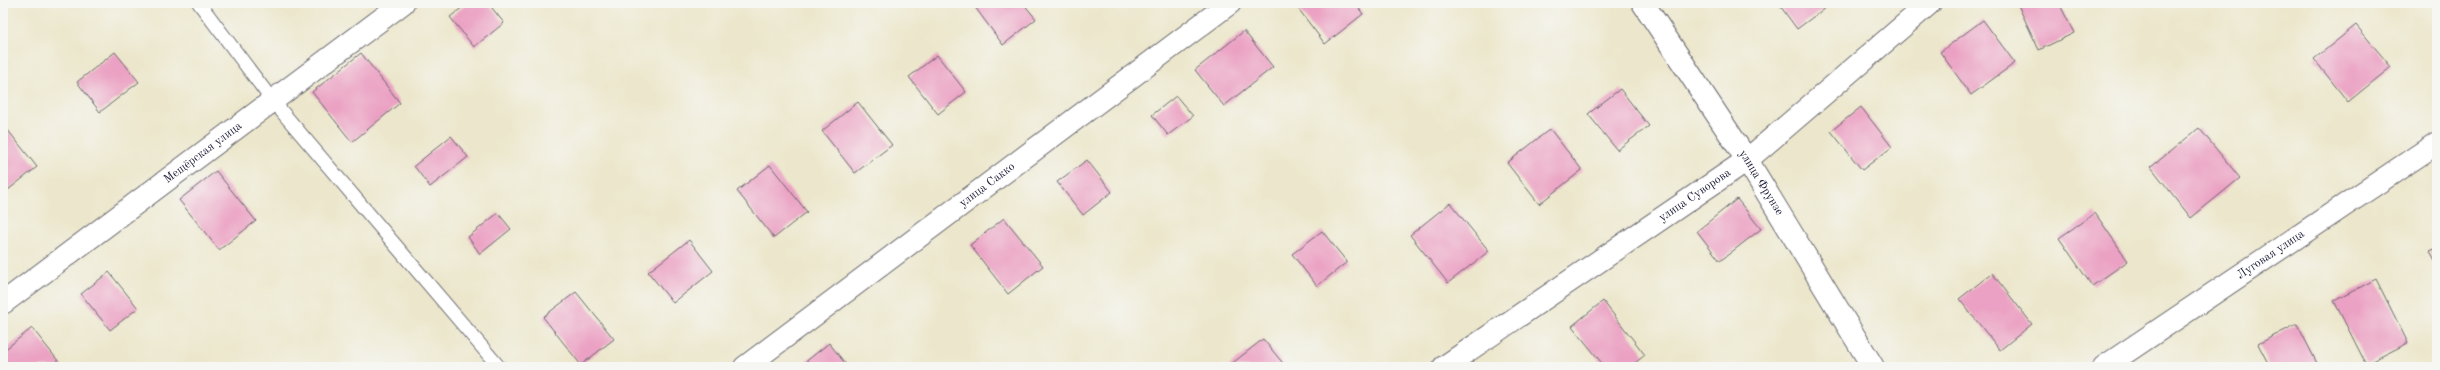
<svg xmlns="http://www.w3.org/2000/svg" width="2440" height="370" viewBox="0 0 2440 370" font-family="'Old Standard TT',serif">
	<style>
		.building { fill: #eba1c3 }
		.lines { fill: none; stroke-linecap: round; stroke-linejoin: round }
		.lane-casing { stroke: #69676e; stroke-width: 15 }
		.street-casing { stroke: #69676e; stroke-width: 24 }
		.lane { stroke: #fff; stroke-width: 13 }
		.street { stroke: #fff; stroke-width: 22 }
		.labels { text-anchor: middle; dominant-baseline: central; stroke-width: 4; stroke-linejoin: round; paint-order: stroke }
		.street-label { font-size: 12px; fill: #22223b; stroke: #f6f6f2 }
	</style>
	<rect width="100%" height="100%" fill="#f6f6f2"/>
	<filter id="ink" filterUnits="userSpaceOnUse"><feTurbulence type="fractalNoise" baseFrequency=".025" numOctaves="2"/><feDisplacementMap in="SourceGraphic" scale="8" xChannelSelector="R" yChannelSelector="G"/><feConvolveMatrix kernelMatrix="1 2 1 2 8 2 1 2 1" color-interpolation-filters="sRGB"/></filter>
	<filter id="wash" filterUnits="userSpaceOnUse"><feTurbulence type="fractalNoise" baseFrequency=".012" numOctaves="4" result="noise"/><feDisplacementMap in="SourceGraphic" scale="16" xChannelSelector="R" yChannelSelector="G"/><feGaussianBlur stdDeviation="0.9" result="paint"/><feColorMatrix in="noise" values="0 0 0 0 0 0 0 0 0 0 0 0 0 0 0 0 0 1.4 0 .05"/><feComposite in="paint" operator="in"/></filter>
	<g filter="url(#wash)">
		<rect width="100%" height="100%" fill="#ece7cc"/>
		<g id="blocks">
			<g class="building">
				<polygon points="468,3 488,3 504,23 474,47 450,17"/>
				<polygon points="972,3 1023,3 1036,19 1003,45"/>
				<polygon points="1302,3 1355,3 1363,14 1325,44 1297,7"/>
				<polygon points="1778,3 1821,3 1825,8 1797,29"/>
				<polygon points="2017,3 2059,3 2074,33 2039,50"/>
				<polygon points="1983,20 2015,63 1971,95 1940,52"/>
				<polygon points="2356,25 2391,67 2348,102 2314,59"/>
				<polygon points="1244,31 1273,67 1224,106 1195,70"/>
				<polygon points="115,52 139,82 100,112 77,82"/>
				<polygon points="361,53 400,103 352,142 312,92"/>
				<polygon points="937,55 966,92 938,114 909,77"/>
				<polygon points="1620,89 1649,126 1617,150 1588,114"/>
				<polygon points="1176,96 1193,116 1168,135 1152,115"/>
				<polygon points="858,102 892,145 855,173 822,131"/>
				<polygon points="1861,107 1892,147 1862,170 1831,131"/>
				<polygon points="3,124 37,167 3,194"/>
				<polygon points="2199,128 2240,178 2191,218 2151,167"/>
				<polygon points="1550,129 1582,170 1539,204 1507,163"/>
				<polygon points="451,136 468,157 430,187 414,166"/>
				<polygon points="1087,160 1112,192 1083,215 1057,182"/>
				<polygon points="770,165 807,212 774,238 737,191"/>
				<polygon points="216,171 256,221 219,250 179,200"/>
				<polygon points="1737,199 1761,229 1720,261 1697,231"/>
				<polygon points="1450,203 1489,251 1448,283 1410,235"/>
				<polygon points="498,213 511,229 480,254 468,237"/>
				<polygon points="2095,213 2128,261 2092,286 2059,238"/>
				<polygon points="1004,218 1043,266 1008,294 970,245"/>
				<polygon points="1322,231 1347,262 1317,286 1292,254"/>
				<polygon points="689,240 713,271 673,303 648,272"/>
				<polygon points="2437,248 2437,264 2430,251"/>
				<polygon points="109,272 138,308 110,330 81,294"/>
				<polygon points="1992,273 2032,324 2000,350 1959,299"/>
				<polygon points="2376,279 2408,343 2366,364 2334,301"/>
				<polygon points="576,292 614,339 581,365 543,317"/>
				<polygon points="1603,301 1645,355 1630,367 1605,367 1572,326"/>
				<polygon points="2297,324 2319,367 2270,367 2258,344"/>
				<polygon points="32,328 63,367 3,367 3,351"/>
				<polygon points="1263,339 1286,367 1231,367 1229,366"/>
				<polygon points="829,343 848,367 799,367"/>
			</g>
		</g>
	</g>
	<g filter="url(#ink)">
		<use href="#blocks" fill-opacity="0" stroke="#69676e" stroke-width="1"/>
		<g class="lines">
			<g class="lane-casing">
				<polyline id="lane" points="199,3 272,100 499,367"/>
			</g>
			<g class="street-casing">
				<g id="street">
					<path id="s1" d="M1643 3 1747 160 1873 367"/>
					<path id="s2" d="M3 303 403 3"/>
					<path id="s3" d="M745 367 1230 3"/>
					<path id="s4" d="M1444 367 1747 160 1930 3"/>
					<path id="s5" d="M2104 367 2437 143"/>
				</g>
			</g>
			<use href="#lane" class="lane"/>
			<use href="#street" class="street"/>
		</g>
	</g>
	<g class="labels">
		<g class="street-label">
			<text stroke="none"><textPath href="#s2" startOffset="250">Мещёрская улица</textPath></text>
			<text stroke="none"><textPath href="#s1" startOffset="215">улица Фрунзе</textPath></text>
			<text stroke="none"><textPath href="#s3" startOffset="303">улица Сакко</textPath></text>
			<text stroke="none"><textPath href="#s4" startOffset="304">улица Суворова</textPath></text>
			<text stroke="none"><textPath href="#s5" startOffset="201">Луговая улица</textPath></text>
		</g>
	</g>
	<rect width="2440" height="370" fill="none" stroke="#f6f6f2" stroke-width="16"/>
</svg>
